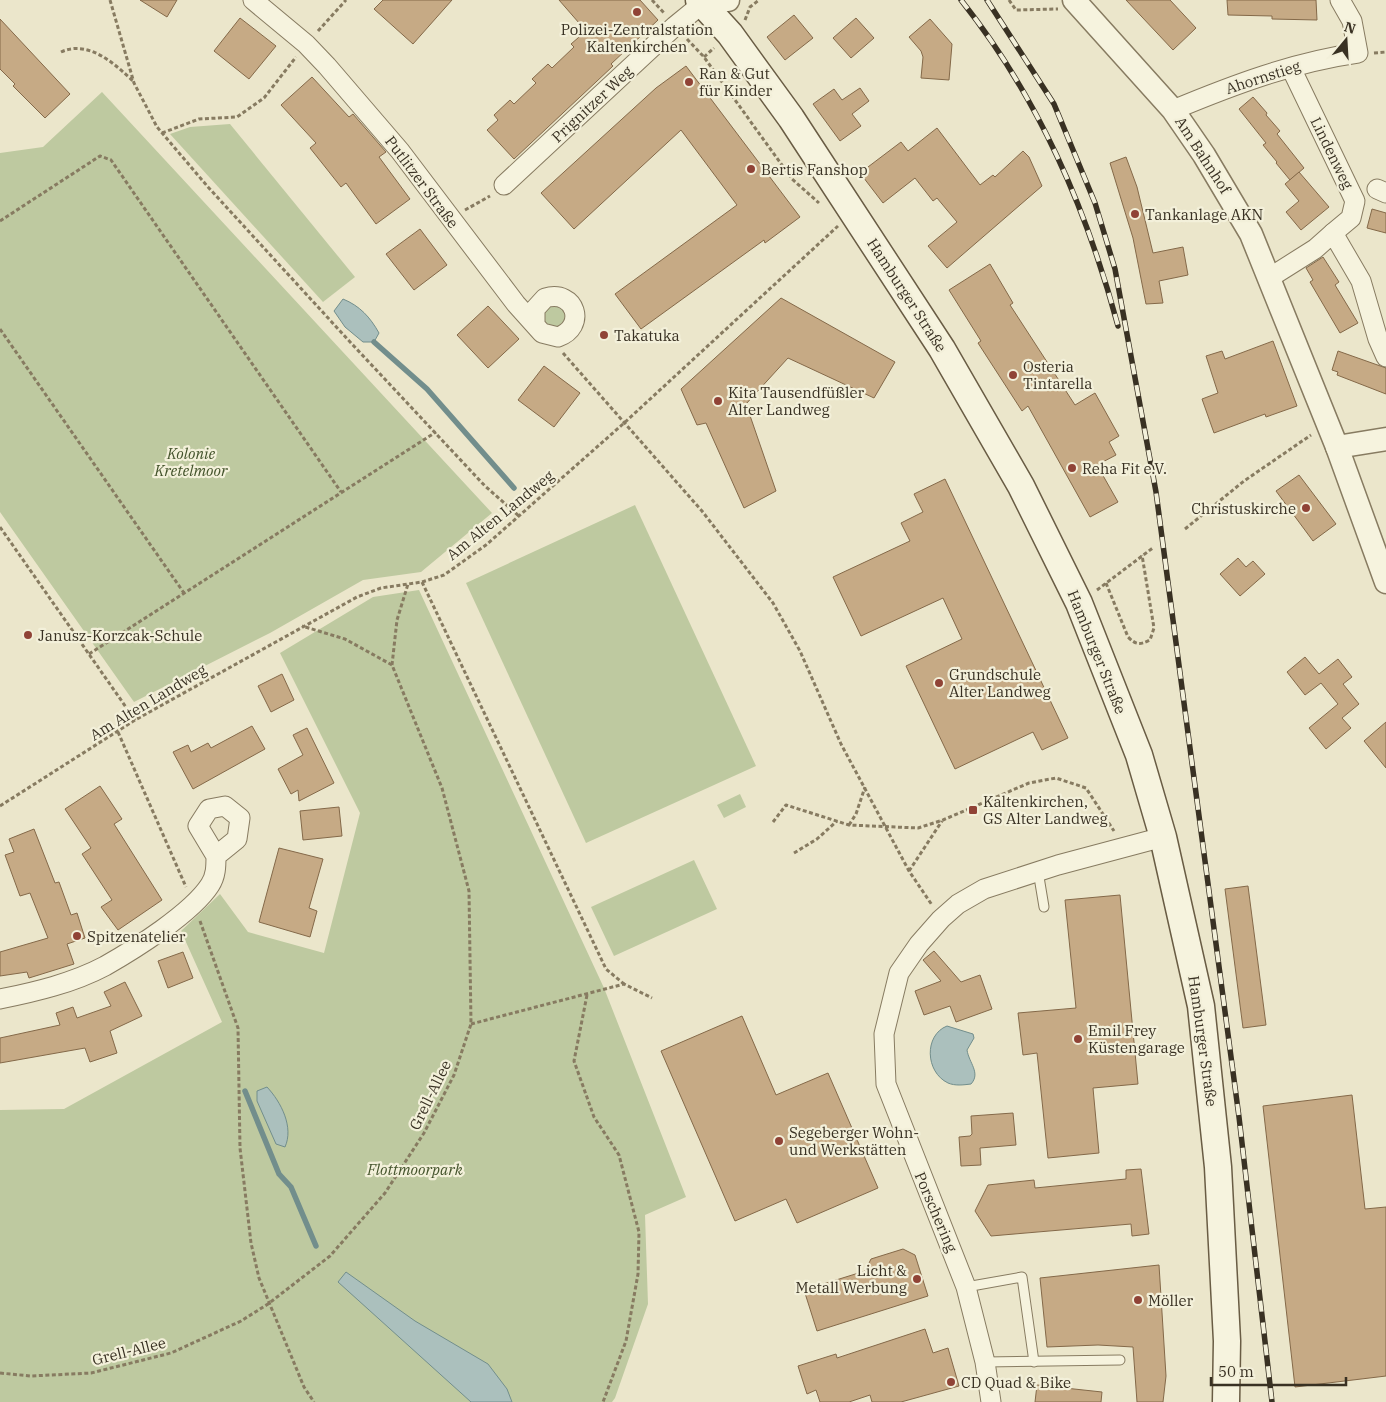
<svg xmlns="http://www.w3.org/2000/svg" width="1386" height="1402" viewBox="0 0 1386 1402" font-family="'IBM Plex Serif',serif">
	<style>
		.green { fill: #bec9a0 }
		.water { fill: #abc0bd; stroke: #728e8c }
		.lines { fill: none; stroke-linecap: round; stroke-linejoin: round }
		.stream { stroke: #728e8c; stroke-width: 5.5 }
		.building { fill: #c6aa85; stroke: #846949 }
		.service-casing { stroke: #877b61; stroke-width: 11 }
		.minor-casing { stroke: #877b61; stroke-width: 21 }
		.tertiary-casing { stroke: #877b61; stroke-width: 25 }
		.secondary-casing { stroke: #695c44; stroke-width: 29 }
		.path { stroke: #877b61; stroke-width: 3; stroke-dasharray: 4 2.5; stroke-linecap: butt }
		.service { stroke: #f6f3de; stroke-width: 9 }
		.minor { stroke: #f6f3de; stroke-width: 19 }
		.tertiary { stroke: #f6f3de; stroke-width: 22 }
		.secondary { stroke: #f6f3de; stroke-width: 26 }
		.rail-casing { stroke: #393123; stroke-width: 5.5 }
		.rail { stroke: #f3f0da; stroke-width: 4; stroke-dasharray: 11; stroke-linecap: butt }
		.poi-dot { fill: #904336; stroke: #f3f0da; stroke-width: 2 }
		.labels { text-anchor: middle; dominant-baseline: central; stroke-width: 4.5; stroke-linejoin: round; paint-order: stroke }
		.poi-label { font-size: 15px; fill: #393123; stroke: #f3f0da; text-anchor: start }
		.street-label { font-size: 15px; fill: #393123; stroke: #f3f0da }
		.park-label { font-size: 15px; font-style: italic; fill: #43532b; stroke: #f3f0da }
	</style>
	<rect width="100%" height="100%" fill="#ebe6cb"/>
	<g class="green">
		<polygon points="102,92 492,513 421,572 363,580 270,633 134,702 0,512 0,153 43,147"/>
		<polygon points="230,124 355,277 323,302 170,134 190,127"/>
		<polygon points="572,305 558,337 534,313 537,306"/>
		<polygon points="635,505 756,766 586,843 466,583"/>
		<polygon points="419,590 604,988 686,1197 645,1215 648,1304 615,1398 612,1402 0,1402 0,1110 64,1109 222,1022 181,931 220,894 248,932 324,953 360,813 280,653 373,597"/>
		<polygon points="740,794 746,807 724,818 717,805"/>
		<polygon points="694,860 717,909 614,956 591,907"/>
	</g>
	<g class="water">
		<path d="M343 299C360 306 370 317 379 333L374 342H363L345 327 334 311Z"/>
		<path d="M947 1026 973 1034 974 1038 967 1050C969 1063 981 1073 971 1084 963 1085 955 1086 948 1083 925 1072 924 1035 947 1026Z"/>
		<path d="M267 1087C281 1102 294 1127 285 1147L276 1144 257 1101V1091Z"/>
		<polygon points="346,1272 415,1321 488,1364 507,1389 512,1402 471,1402 338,1282"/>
	</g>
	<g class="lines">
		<g class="stream">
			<polyline points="374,342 427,389 514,488"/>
			<polyline points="245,1091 279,1174 291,1187 316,1246"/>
		</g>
	</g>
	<g class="building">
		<polygon points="140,0 177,0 167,17"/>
		<polygon points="383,0 452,0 413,44 374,9"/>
		<polygon points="559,0 640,0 658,20 611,64 613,66 514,159 487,130 498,120 494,115 510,100 514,104 536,83 532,79 548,64 552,68 574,47 571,44 586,31"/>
		<polygon points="1126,0 1170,0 1196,28 1173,50"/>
		<polygon points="1227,0 1316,0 1317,20 1272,19 1272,16 1228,15"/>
		<polygon points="794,15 813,38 785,60 767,37"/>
		<polygon points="240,18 276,46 249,79 214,51"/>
		<polygon points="856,18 874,38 851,58 833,38"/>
		<polygon points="0,19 70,94 45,118 13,86 15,84 0,69"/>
		<polygon points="930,19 952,44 949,80 921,78 923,57 921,51 909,37"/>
		<polygon points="686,66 800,217 765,243 764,240 641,329 615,294 737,205 681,130 574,229 541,193 656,88"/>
		<polygon points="312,77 349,117 353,114 386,152 379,157 410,199 376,224 346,183 341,187 322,163 310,148 316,143 281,105"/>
		<polygon points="860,88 869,101 852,114 861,126 840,141 813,104 834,89 842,100"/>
		<polygon points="1253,97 1267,113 1266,115 1280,131 1277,134 1304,168 1290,180 1276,163 1277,162 1263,145 1266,143 1239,109"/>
		<polygon points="937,128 980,185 993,175 995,177 1023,151 1029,157 1042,186 947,268 928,246 957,222 937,198 933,201 915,178 883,203 860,173 901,142 908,151"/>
		<polygon points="1126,157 1137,187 1153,253 1183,247 1188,275 1159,281 1163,303 1146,304 1133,238 1110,163"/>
		<polygon points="1299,172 1329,207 1301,230 1286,212 1299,201 1285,184"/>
		<polygon points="1372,209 1386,213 1386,233 1367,228"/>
		<polygon points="420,229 447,265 414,290 386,254"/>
		<polygon points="1323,257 1339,282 1335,285 1358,323 1340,333 1310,282 1313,280 1306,268"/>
		<polygon points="990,264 1013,303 1010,305 1075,405 1095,393 1119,436 1109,442 1116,455 1097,465 1118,502 1090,517 1028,406 1022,411 978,343 981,341 949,290"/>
		<polygon points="781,298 895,362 874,398 788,358 746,404 776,491 744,508 706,423 697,425 681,389"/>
		<polygon points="488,306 519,339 488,368 457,335"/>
		<polygon points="1273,341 1297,406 1266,417 1265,414 1214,433 1202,399 1218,393 1206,356 1222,351 1225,359"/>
		<polygon points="1338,351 1386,368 1386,394 1337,375 1338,372 1332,370"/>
		<polygon points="544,366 580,393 554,427 518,400"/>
		<polygon points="1299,475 1336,524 1313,541 1276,491"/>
		<polygon points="945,479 1068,738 1042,750 1033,732 955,769 906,666 962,639 943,598 861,636 833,577 910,541 901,523 923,512 914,494"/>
		<polygon points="1238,558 1246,567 1253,561 1265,574 1240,596 1220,574"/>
		<polygon points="1305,657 1319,674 1338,659 1352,677 1343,684 1359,704 1342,718 1351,728 1326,749 1309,728 1338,704 1321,683 1305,695 1287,672"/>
		<polygon points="282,674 294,700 271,712 258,686"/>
		<polygon points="1386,722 1386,768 1364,741"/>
		<polygon points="252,726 265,749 193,789 173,752 188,745 191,752 208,743 211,748"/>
		<polygon points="307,728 334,783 299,801 298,790 291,794 278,769 303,755 293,735"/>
		<polygon points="100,786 122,819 114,824 162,900 118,930 101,907 112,900 82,854 91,848 65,809"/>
		<polygon points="339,807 342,836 303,840 300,811"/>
		<polygon points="34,829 55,883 59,882 71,915 77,913 85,938 67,944 74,964 29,978 27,972 0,976 0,952 48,938 30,893 20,896 5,855 14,852 9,839"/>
		<polygon points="279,848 323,859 309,908 317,911 310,937 259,922"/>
		<polygon points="1248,886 1266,1025 1243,1028 1225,889"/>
		<polygon points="1120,895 1138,1084 1093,1088 1099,1153 1048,1158 1037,1053 1023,1055 1018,1013 1076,1008 1065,900"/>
		<polygon points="934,951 961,982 980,975 992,1009 956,1022 950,1006 924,1015 915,991 941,981 923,960"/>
		<polygon points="183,952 193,978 168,988 158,961"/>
		<polygon points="125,982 142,1016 110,1031 117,1053 90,1062 85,1048 0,1063 0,1038 60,1025 56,1013 73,1007 77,1018 111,1006 104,992"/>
		<polygon points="742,1016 776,1095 828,1073 878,1188 797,1223 786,1199 735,1221 661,1051"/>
		<polygon points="1352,1095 1365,1209 1386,1207 1386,1376 1295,1387 1263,1106"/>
		<polygon points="1013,1113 1016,1145 980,1148 981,1165 961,1166 959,1137 970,1136 972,1134 971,1116"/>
		<polygon points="1141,1169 1149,1234 1132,1236 1131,1224 991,1236 975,1211 988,1185 1034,1180 1035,1188 1126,1179 1126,1170"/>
		<polygon points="903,1249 915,1255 928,1296 817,1331 804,1290 865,1271 871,1259"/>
		<polygon points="1159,1265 1166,1376 1163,1402 1137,1402 1133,1347 1098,1345 1047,1347 1040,1278"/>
		<polygon points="925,1329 933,1353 948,1348 959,1386 901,1402 872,1402 870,1395 849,1402 820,1402 816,1390 807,1394 798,1366 836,1354 837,1358"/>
		<polygon points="1037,1385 1102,1392 1101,1402 1035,1402"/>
	</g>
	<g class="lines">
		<g class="service-casing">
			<g id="service">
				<polyline points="1038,871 1044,907"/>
				<polyline points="966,1287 1022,1277 1034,1362"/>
				<polyline points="985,1362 1120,1360"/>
			</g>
		</g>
		<g class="minor-casing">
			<g id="minor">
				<path d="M253 0 306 44 327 66 400 151 516 304 542 333 558 337C587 327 576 289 545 298L535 309V323"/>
				<polyline points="1291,68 1355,201 1351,218 1333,233"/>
				<path d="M1173 110C1233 85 1294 62 1358 53L1352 21 1340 0"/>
				<polyline points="504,185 675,26 702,4"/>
				<polyline points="1377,189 1386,193"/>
				<polyline points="1269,278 1315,249 1333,233 1361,281 1378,339 1386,357"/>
				<path d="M0 999C35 992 73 983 105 966 135 949 192 913 210 885 216 876 216 866 216 856L237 839 240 818 225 806 209 809 198 826 216 856"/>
				<polyline points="991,1402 985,1362 966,1287 886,1084 884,1034 899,973 919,944 941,919 958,904 984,889 1058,865 1163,837"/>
			</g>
		</g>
		<g class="tertiary-casing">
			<g id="tertiary">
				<polyline points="1074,0 1173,110 1204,155 1251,234 1337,447 1386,582"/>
				<polyline points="702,4 728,0"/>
				<polyline points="1337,447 1386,439"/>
			</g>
		</g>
		<g class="secondary-casing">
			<polyline id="secondary" points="699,0 730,34 791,118 942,349 1021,486 1079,603 1139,755 1163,837 1201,1006 1218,1167 1227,1341 1226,1402"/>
		</g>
		<g class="path">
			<polyline points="110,0 134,83 157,127 208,187 351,343 485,486 519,516"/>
			<polyline points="652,0 665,14"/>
			<polyline points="1009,0 1016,10 1058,9"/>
			<polyline points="745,20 750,7 759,0"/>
			<polyline points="318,31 346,0"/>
			<polyline points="687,39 704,57 792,179 819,203"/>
			<path d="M61 52C89 39 116 65 134 82"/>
			<polyline points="1374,53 1386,52"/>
			<polyline points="704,57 714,48"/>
			<polyline points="162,133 199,119 237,117 264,98 296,57"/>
			<polyline points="465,210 490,196"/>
			<polyline points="0,221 100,156 111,160 341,492"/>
			<polyline points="0,329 184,593"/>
			<polyline points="563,353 702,511 773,603 800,651 841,744 909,871 932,905"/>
			<polyline points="0,527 135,720"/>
			<polyline points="1185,529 1244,481 1311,435"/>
			<polyline points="422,582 606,969 624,984"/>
			<path d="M1106 583 1128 637C1136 645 1140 645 1150 640L1154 628 1142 555"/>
			<polyline points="1097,590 1154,547"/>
			<polyline points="89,654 436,432"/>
			<polyline points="392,665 397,620 408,584"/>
			<polyline points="118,732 186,887"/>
			<polyline points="0,806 135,720 357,597 381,588 422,582 444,575 486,545 623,424 838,226"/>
			<polyline points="773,822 786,805 849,825 918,828 943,820 1029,783 1056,778 1086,788 1114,831"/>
			<polyline points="849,825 856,814 865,787"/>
			<polyline points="794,853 817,839 837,821"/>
			<polyline points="909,871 942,821"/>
			<polyline points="200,921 238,1028 240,1148 251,1243 259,1278 304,1387 314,1402"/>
			<polyline points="587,995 574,1061 594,1117 619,1155 639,1232 638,1274 626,1341 603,1402"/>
			<polyline points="471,1024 624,984 652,998"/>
			<polyline points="0,1373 31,1376 91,1373 171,1353 241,1321 268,1304 330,1256 385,1193 424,1133 454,1075 471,1024 469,891 442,788 392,665 345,639 302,626"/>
		</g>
		<use href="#service" class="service"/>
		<use href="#minor" class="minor"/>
		<use href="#tertiary" class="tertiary"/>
		<use href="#secondary" class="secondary"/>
		<g class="rail-casing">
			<g id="rail">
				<path d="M961 0C1038 97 1086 207 1118 326"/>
				<polyline points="987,0 1054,104 1095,203 1115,269 1156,492 1239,1117 1272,1402"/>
			</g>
		</g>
		<use href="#rail" class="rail"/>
	</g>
	<g class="poi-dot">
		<circle cx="637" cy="12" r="5"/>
		<circle cx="689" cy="82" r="5"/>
		<circle cx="751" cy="169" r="5"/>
		<circle cx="1135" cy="214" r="5"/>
		<circle cx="604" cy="335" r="5"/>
		<circle cx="1013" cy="375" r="5"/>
		<circle cx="718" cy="401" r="5"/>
		<circle cx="1072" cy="468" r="5"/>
		<circle cx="1306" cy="508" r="5"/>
		<circle cx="28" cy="635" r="5"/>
		<circle cx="939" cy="683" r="5"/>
		<rect x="968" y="805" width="10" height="10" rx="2.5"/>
		<circle cx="77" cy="936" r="5"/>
		<circle cx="1078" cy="1039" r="5"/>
		<circle cx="779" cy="1141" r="5"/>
		<circle cx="917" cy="1279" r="5"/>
		<circle cx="1138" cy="1300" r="5"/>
		<circle cx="951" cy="1382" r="5"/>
	</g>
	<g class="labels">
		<g class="poi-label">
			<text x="637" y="29" text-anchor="middle">Polizei-Zentralstation<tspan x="637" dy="17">Kaltenkirchen</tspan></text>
			<text x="699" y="73">Ran &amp; Gut<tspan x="699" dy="17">für Kinder</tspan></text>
			<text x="761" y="169">Bertis Fanshop</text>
			<text x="1145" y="214">Tankanlage AKN</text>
			<text x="614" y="335">Takatuka</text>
			<text x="1023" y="366">Osteria<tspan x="1023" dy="17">Tintarella</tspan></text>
			<text x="728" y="392">Kita Tausendfüßler<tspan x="728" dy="17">Alter Landweg</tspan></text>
			<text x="1082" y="468">Reha Fit e.V.</text>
			<text x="1296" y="508" text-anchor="end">Christuskirche</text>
			<text x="38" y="635">Janusz-Korzcak-Schule</text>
			<text x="949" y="674">Grundschule<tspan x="949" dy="17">Alter Landweg</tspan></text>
			<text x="983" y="801">Kaltenkirchen,<tspan x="983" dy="17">GS Alter Landweg</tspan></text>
			<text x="87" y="936">Spitzenatelier</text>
			<text x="1088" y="1030">Emil Frey<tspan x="1088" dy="17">Küstengarage</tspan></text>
			<text x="789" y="1132">Segeberger Wohn-<tspan x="789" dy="17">und Werkstätten</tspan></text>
			<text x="907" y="1270" text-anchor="end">Licht &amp;<tspan x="907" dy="17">Metall Werbung</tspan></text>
			<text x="1148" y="1300">Möller</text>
			<text x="961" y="1382">CD Quad &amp; Bike</text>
		</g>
		<g class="street-label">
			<text transform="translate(1263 77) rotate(-18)">Ahornstieg</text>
			<text transform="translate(592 104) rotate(-43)">Prignitzer Weg</text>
			<text transform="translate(1332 153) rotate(64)">Lindenweg</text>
			<text transform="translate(1203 155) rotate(57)">Am Bahnhof</text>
			<text transform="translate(422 182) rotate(53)">Putlitzer Straße</text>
			<text transform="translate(907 295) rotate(57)">Hamburger Straße</text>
			<text transform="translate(500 515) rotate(-39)">Am Alten Landweg</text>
			<text transform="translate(1097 652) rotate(68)">Hamburger Straße</text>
			<text transform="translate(148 702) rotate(-31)">Am Alten Landweg</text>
			<text transform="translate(1203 1041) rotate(82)">Hamburger Straße</text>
			<text transform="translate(430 1095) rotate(-64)">Grell-Allee</text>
			<text transform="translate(936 1212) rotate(67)">Porschering</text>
			<text transform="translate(129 1351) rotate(-14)">Grell-Allee</text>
		</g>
		<g class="park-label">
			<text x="191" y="453">Kolonie<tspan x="191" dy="17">Kretelmoor</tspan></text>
			<text x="415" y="1169">Flottmoorpark</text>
		</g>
	</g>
	<g transform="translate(1346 40) rotate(18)" stroke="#f3f0da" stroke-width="4" paint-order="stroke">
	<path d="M0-4L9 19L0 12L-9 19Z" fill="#393123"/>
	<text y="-8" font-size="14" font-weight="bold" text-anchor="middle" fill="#393123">N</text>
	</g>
	<path d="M1211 1377v8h135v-8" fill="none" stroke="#393123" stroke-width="2.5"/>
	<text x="1218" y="1377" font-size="15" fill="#393123" stroke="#f3f0da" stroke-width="4" paint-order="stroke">50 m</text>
</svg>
